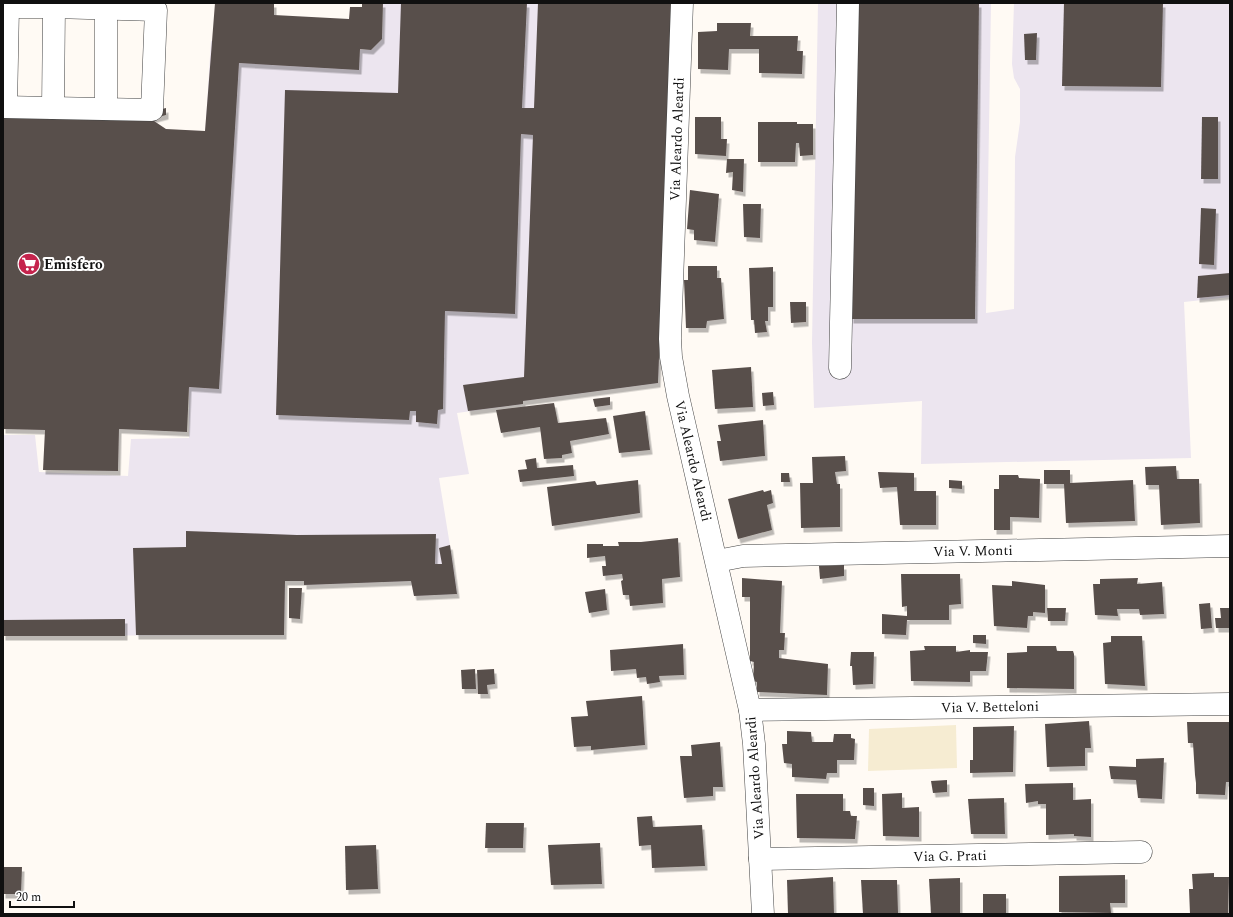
<svg xmlns="http://www.w3.org/2000/svg" width="1233" height="917" viewBox="0 0 1233 917" font-family="Spectral,serif">
	<style>
		.industrial { fill: #ece5ef }
		.farmland { fill: #f6ecd2 }
		.building { fill: #594f4c; filter: url(#shadow) }
		.lines { fill: none; stroke-linecap: round; stroke-linejoin: round }
		.minor-casing { stroke: #434343; stroke-width: 23 }
		.minor { stroke: #fff; stroke-width: 22 }
		.labels { text-anchor: middle; dominant-baseline: central; stroke-width: 4; stroke-linejoin: round; paint-order: stroke }
		.street-label { font-size: 14px; fill: #101010; stroke: #fff }
		.poi-label { font-size: 14px; font-weight: bold; fill: #101010; stroke: #fff; text-anchor: start }
	</style>
	<defs>
		<filter id="shadow"><feDropShadow dx="2.5" dy="4.5" stdDeviation="0" flood-color="#0004"/></filter>
	</defs>
	<rect width="100%" height="100%" fill="#fffaf4"/>
	<g class="industrial">
		<polygon points="383,3 673,3 658,383 523,401 523,404 457,413 469,474 439,478 453,564 457,594 414,596 411,581 304,585 304,581 285,581 284,635 3,636 3,435 35,435 39,472 128,476 131,439 189,438 189,387 211,41 371,50 382,39"/>
		<polygon points="818,3 991,3 986,313 1014,309 1015,157 1020,122 1020,89 1014,78 1012,64 1014,3 1230,3 1230,297 1184,302 1191,458 921,464 922,401 814,408 812,343"/>
	</g>
	<polygon class="farmland" points="956,725 957,768 868,771 869,729"/>
	<g class="building">
		<polygon points="215,3 274,3 274,15 349,19 350,7 362,7 362,3 383,3 382,39 371,50 360,49 359,70 239,63 219,389 189,387 187,432 119,429 118,471 43,470 45,430 3,429 3,114 125,118 166,108 166,115 151,119 166,129 205,131"/>
		<polygon points="401,3 527,3 522,108 534,108 538,3 673,3 658,383 523,401 523,404 468,411 463,385 524,377 533,135 521,134 515,314 445,311 443,409 438,410 437,424 416,422 416,411 410,411 409,420 276,415 285,90 398,93"/>
		<polygon points="856,3 979,3 975,319 851,319"/>
		<polygon points="1064,3 1163,3 1161,87 1062,86"/>
		<polygon points="717,23 751,23 750,36 798,36 797,51 803,51 802,74 759,73 759,49 729,49 728,70 698,69 698,32 717,31"/>
		<polygon points="1037,33 1036,60 1025,60 1024,34"/>
		<polygon points="695,117 721,117 721,139 727,139 726,156 695,154"/>
		<polygon points="1202,117 1218,117 1218,179 1201,179"/>
		<polygon points="758,122 797,122 797,124 813,124 813,155 800,156 799,143 796,143 795,162 758,162"/>
		<polygon points="727,159 744,159 743,192 732,190 733,172 726,173"/>
		<polygon points="690,190 719,194 715,242 694,240 694,230 687,229"/>
		<polygon points="743,204 761,204 760,238 744,237"/>
		<polygon points="1201,208 1216,209 1214,265 1199,264"/>
		<polygon points="688,266 717,266 717,278 721,278 724,319 707,321 706,328 686,328 684,280 688,280"/>
		<polygon points="773,267 773,307 768,307 768,321 765,321 767,332 755,333 754,320 751,320 749,268"/>
		<polygon points="1230,273 1230,295 1197,298 1198,276"/>
		<polygon points="790,302 806,302 806,322 791,323"/>
		<polygon points="751,367 753,407 715,409 712,370"/>
		<polygon points="773,392 774,405 763,406 762,393"/>
		<polygon points="610,397 610,405 595,407 593,399"/>
		<polygon points="554,403 558,423 606,418 609,434 570,441 572,453 562,455 562,458 544,459 540,427 501,433 496,410"/>
		<polygon points="645,411 650,450 619,453 613,416"/>
		<polygon points="763,420 765,456 720,461 717,441 721,441 718,425"/>
		<polygon points="845,456 846,471 835,472 837,484 840,484 840,527 801,528 800,483 813,483 812,457"/>
		<polygon points="536,458 537,468 573,465 574,476 520,482 518,470 527,469 525,460"/>
		<polygon points="1176,466 1177,479 1199,479 1200,523 1161,525 1159,485 1146,485 1145,467"/>
		<polygon points="1044,470 1070,470 1070,483 1133,480 1135,521 1066,523 1064,484 1044,484"/>
		<polygon points="878,472 914,473 914,491 936,491 936,525 900,525 897,487 880,488"/>
		<polygon points="781,473 789,473 790,482 781,482"/>
		<polygon points="999,475 1018,475 1019,478 1040,479 1039,518 1010,517 1010,530 994,530 994,489 999,489"/>
		<polygon points="638,480 640,513 552,526 547,487 595,481 597,485"/>
		<polygon points="949,480 962,481 962,489 949,488"/>
		<polygon points="763,490 764,492 771,490 773,503 767,505 772,530 738,539 728,499"/>
		<polygon points="186,531 297,535 436,534 435,564 442,564 439,548 450,545 457,594 414,596 411,581 304,585 304,581 285,581 284,635 136,635 133,548 186,547"/>
		<polygon points="678,538 680,577 662,579 663,603 630,606 629,595 623,595 621,581 623,580 622,574 603,576 602,566 606,566 605,556 587,558 587,544 603,544 603,546 619,546 618,542 641,542"/>
		<polygon points="844,565 844,576 820,579 819,566"/>
		<polygon points="901,574 960,574 961,604 949,605 949,620 907,620 906,635 882,634 882,614 907,616 907,606 902,607"/>
		<polygon points="742,578 782,581 780,633 785,633 784,650 779,650 779,658 828,664 827,695 757,692 757,682 753,681 754,662 750,661 750,597 742,597"/>
		<polygon points="1138,578 1137,584 1162,582 1164,614 1140,615 1139,609 1117,609 1118,616 1095,615 1093,584 1100,584 1100,579"/>
		<polygon points="1012,581 1045,585 1045,613 1033,612 1033,616 1028,616 1027,628 994,626 992,585 1012,586"/>
		<polygon points="289,588 302,588 300,619 289,618"/>
		<polygon points="605,589 607,610 589,613 585,592"/>
		<polygon points="1210,603 1212,628 1201,629 1199,604"/>
		<polygon points="1047,608 1066,608 1065,621 1048,621"/>
		<polygon points="1220,608 1230,608 1230,628 1216,628 1215,618 1221,618"/>
		<polygon points="125,619 125,636 3,636 3,620"/>
		<polygon points="973,635 986,635 986,644 973,643"/>
		<polygon points="1111,636 1142,636 1145,686 1105,684 1103,643 1111,642"/>
		<polygon points="683,644 684,675 659,676 660,682 647,684 646,677 637,678 636,669 611,671 610,650"/>
		<polygon points="924,646 956,646 956,652 970,650 970,652 988,652 986,671 970,671 970,682 911,681 910,651 925,650"/>
		<polygon points="1027,646 1056,646 1057,651 1073,651 1074,654 1074,689 1007,688 1007,653 1027,652"/>
		<polygon points="851,652 874,652 873,684 853,685 852,666 850,666"/>
		<polygon points="475,669 476,689 462,689 461,670"/>
		<polygon points="494,669 495,684 487,685 488,694 478,694 477,670"/>
		<polygon points="642,696 645,745 591,750 591,746 574,747 571,717 588,716 586,701"/>
		<polygon points="1089,721 1091,748 1085,748 1085,766 1047,767 1045,724"/>
		<polygon points="1187,722 1230,722 1230,782 1226,782 1225,795 1196,794 1196,783 1195,775 1193,743 1188,743"/>
		<polygon points="1014,726 1013,772 970,773 970,760 973,760 973,727"/>
		<polygon points="787,731 811,732 812,742 833,742 834,734 851,734 851,738 855,739 854,760 837,760 837,773 827,773 826,779 792,777 792,764 784,763 782,744 787,744"/>
		<polygon points="720,742 723,787 713,787 713,796 684,798 680,756 692,756 691,745"/>
		<polygon points="1164,758 1162,799 1138,798 1136,780 1111,779 1109,766 1136,767 1136,759"/>
		<polygon points="947,780 947,792 933,793 931,781"/>
		<polygon points="1073,783 1073,800 1091,799 1091,837 1074,836 1074,834 1046,835 1046,804 1038,804 1038,801 1026,803 1025,784"/>
		<polygon points="863,788 874,788 874,806 863,805"/>
		<polygon points="902,793 902,808 919,807 919,837 883,836 882,794"/>
		<polygon points="796,794 843,794 843,811 850,811 851,816 857,816 855,839 797,838"/>
		<polygon points="1004,798 1005,834 971,834 968,799"/>
		<polygon points="652,816 653,827 702,825 705,866 652,868 651,845 639,846 637,817"/>
		<polygon points="486,823 524,823 523,848 485,848"/>
		<polygon points="600,843 602,884 551,885 548,845"/>
		<polygon points="376,845 378,889 346,890 345,846"/>
		<polygon points="3,867 22,867 21,894 3,894"/>
		<polygon points="1214,873 1214,877 1229,877 1228,914 1190,914 1189,889 1193,889 1192,874"/>
		<polygon points="1125,875 1125,903 1110,903 1111,913 1059,912 1059,876"/>
		<polygon points="833,877 834,914 788,914 787,880"/>
		<polygon points="960,878 960,914 931,914 929,879"/>
		<polygon points="861,880 897,880 898,913 863,914"/>
		<rect x="983" y="894" width="23" height="20"/>
	</g>
	<g class="lines">
		<g class="minor-casing">
			<g id="minor">
				<polyline points="682,3 670,339 671,357 678,396 750,710 754,744 763,914"/>
				<polyline points="3,7 54,7 156,10 152,110 3,107"/>
				<polyline points="6,107 8,7"/>
				<polyline points="53,108 54,7"/>
				<polyline points="106,109 106,3"/>
				<polyline points="840,368 848,3"/>
				<polyline points="717,561 743,556 1230,546"/>
				<polyline points="750,710 1230,704"/>
				<polyline points="760,859 1141,852"/>
			</g>
		</g>
		<use href="#minor" class="minor"/>
	</g>
	<defs>
		<g id="supermarket-disc" transform="scale(1.15)"><circle r="9.5" fill="#c5244d" stroke="#fff"/><path d="M-6-5.5h2.5l.6 2H6L4.5 2H-2.5L-4.4-4H-6ZM-1.5 3.2a1.3 1.3 0 1 0 .1 0ZM3 3.2a1.3 1.3 0 1 0 .1 0Z" fill="#fff"/></g>
	</defs>
	<g fill-rule="evenodd">
		<use href="#supermarket-disc" x="29" y="264"/>
	</g>
	<g class="labels">
		<g class="street-label">
			<text transform="translate(677 139) rotate(-88)">Via Aleardo Aleardi</text>
			<text transform="translate(693 461) rotate(77)">Via Aleardo Aleardi</text>
			<text transform="translate(973 551) rotate(-1)">Via V. Monti</text>
			<text transform="translate(990 707) rotate(-1)">Via V. Betteloni</text>
			<text transform="translate(755 778) rotate(-94)">Via Aleardo Aleardi</text>
			<text transform="translate(950 856) rotate(-1)">Via G. Prati</text>
		</g>
		<g class="poi-label">
			<text x="44" y="264">Emisfero</text>
		</g>
	</g>
	<rect width="1233" height="917" fill="none" stroke="#101010" stroke-width="8"/>
	<path d="M10 901v6h64v-6" fill="none" stroke="#101010" stroke-width="2"/>
	<text x="16" y="901" font-size="12" fill="#101010" stroke="#ffffff" stroke-width="3" paint-order="stroke">20 m</text>
</svg>
